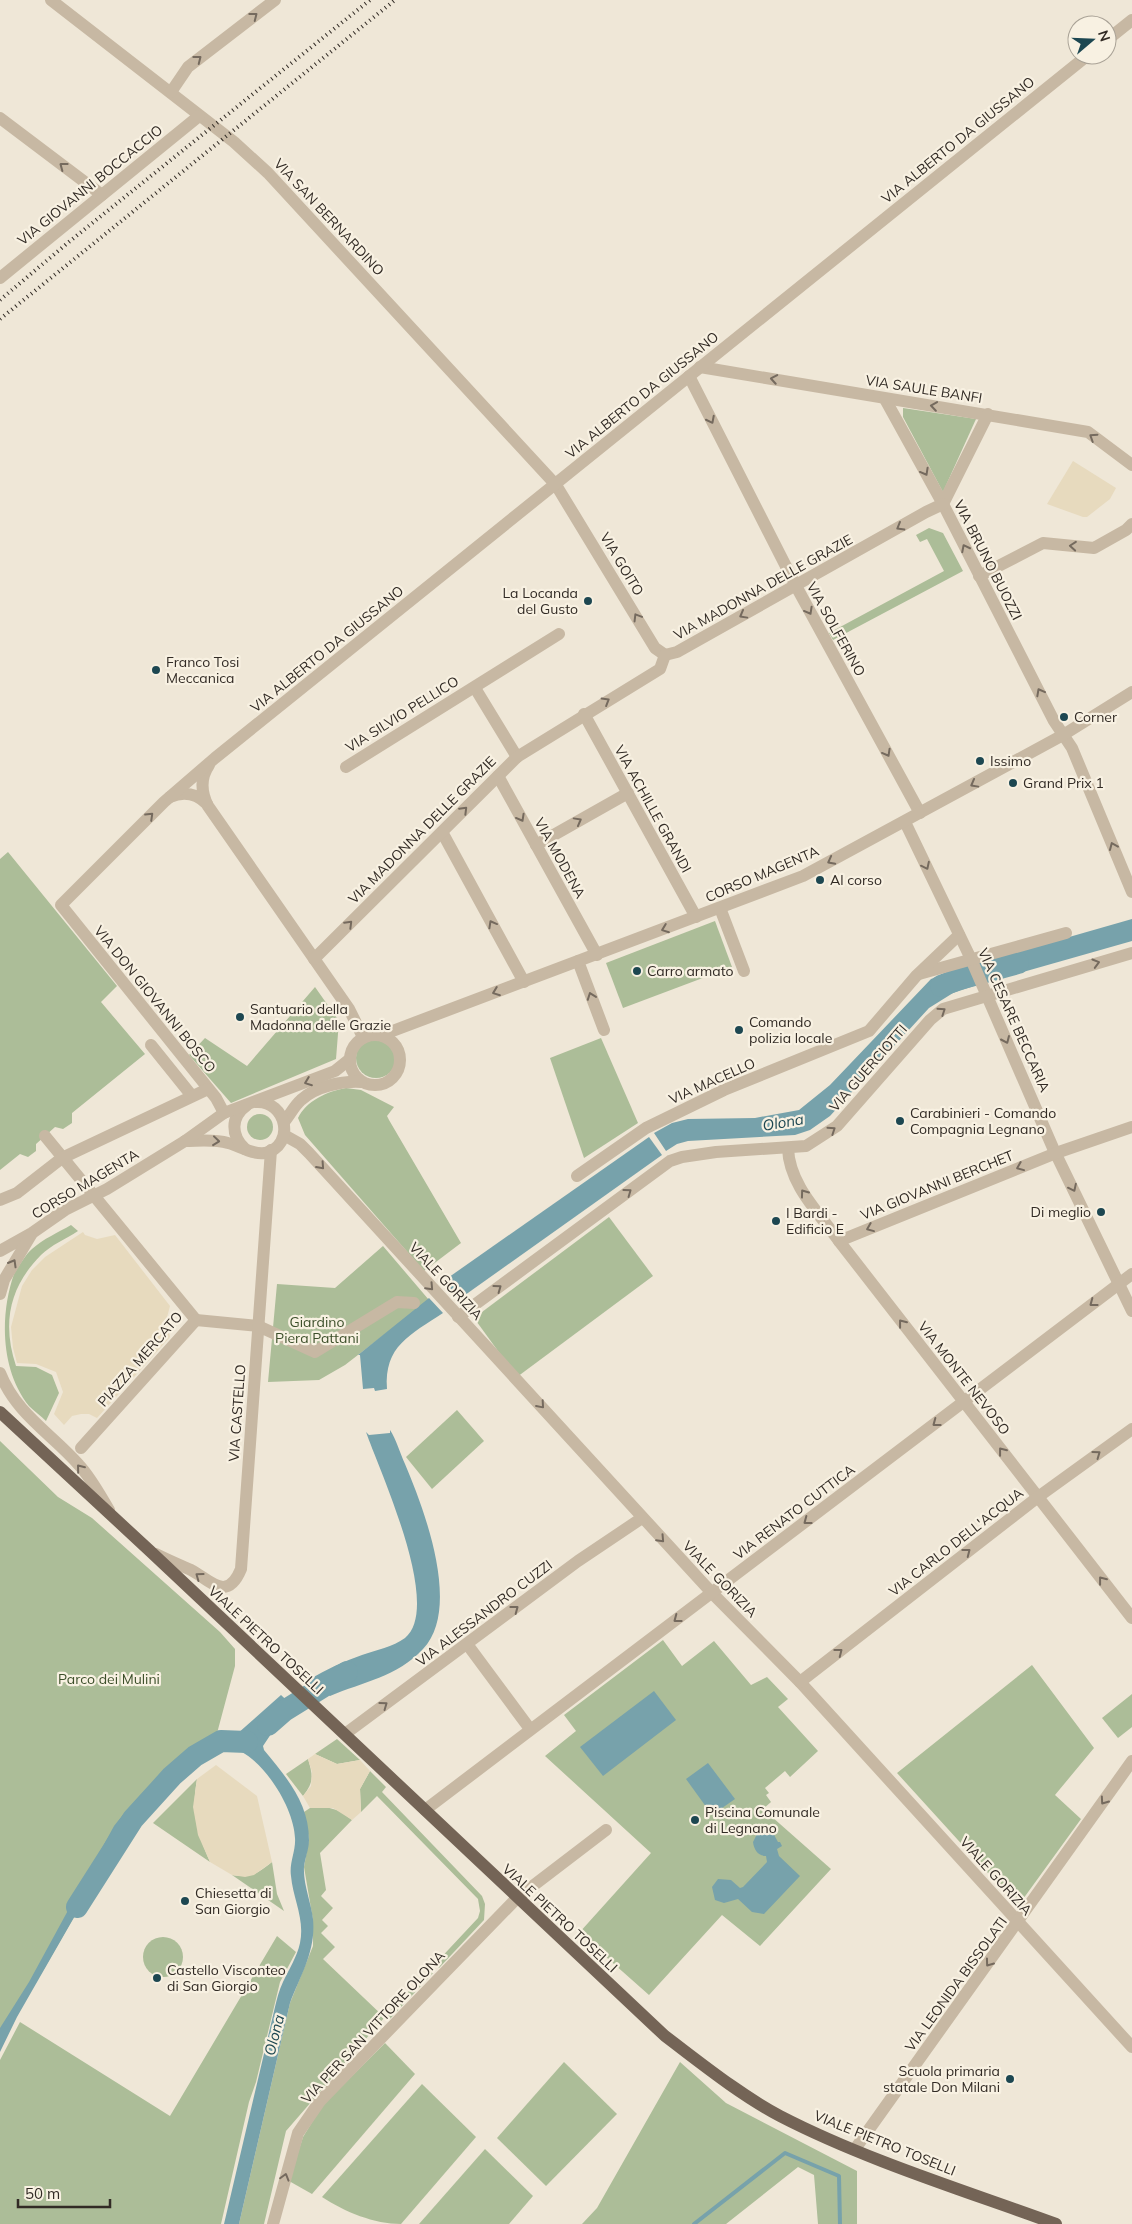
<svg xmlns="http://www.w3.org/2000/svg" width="1132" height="2224" viewBox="0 0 1132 2224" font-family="Mulish,sans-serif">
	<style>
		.green { fill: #acbd98 }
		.plaza { fill: #e7dabe }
		.water { fill: #77a2ab }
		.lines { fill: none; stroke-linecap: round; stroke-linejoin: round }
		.stream { stroke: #77a2ab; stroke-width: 4 }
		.river { stroke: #77a2ab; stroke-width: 22 }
		.minor { stroke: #c7b8a3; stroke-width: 12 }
		.major { stroke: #746456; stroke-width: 12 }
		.rail { stroke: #322b25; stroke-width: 4; stroke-dasharray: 1 4; stroke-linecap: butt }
		.oneway { stroke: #756a5e }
		.poi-dot { fill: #1d4751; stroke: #f8f1e2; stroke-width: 2 }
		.labels { text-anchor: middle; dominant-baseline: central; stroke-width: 4.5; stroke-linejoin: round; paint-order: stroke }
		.street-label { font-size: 14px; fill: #322b25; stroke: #f8f1e2 }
		.poi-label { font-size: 14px; fill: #322b25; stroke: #f8f1e2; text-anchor: start }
		.park-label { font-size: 14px; fill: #3c4f2a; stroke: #f8f1e2 }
		.water-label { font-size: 15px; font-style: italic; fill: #1d4751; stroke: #f8f1e2 }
	</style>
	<rect width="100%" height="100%" fill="#efe7d7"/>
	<g class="green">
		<polygon points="903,408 976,419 943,492 903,417"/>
		<polygon points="929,528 943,533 963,571 833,640 829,633 944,571 927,539 920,542 916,535"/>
		<polygon points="8,852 117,986 101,1002 145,1054 72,1113 72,1123 63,1129 55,1127 36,1144 36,1151 28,1157 20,1154 0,1170 0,859"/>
		<polygon points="715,921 732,967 623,1008 606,963"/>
		<polygon points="315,987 339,1021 336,1059 231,1103 189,1055 205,1038 247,1066"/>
		<polygon points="601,1038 638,1123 584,1158 550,1058"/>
		<circle cx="376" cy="1058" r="20"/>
		<path d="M346 1088 361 1090 394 1107 387 1116 389 1120 461 1243 424 1271 305 1135 298 1118C306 1101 328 1091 346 1088Z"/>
		<circle cx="260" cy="1127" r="13"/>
		<polygon points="609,1217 653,1276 517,1377 474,1318"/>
		<path d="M71 1225 78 1231C66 1239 51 1245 41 1255 9 1287 2 1324 16 1366L36 1367 52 1375 59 1393 46 1421C41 1416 34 1411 29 1406 0 1370 0 1314 14 1274 19 1266 25 1255 32 1249 43 1239 59 1232 71 1225Z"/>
		<polygon points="383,1246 429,1300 345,1365 319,1380 268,1382 277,1284 335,1288"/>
		<polygon points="457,1410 484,1441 432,1489 406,1457"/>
		<polygon points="0,1441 58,1497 92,1518 220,1632 235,1649 235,1666 216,1737 206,1740 177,1763 138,1806 44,1969 0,2039"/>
		<polygon points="663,1640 682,1666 714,1641 751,1685 767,1677 788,1699 778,1707 818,1751 790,1777 785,1771 765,1788 769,1793 766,1795 771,1802 763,1809 831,1869 760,1946 722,1915 649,1995 579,1933 651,1853 545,1756 576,1731 564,1715"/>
		<polygon points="1032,1665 1094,1748 1055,1795 1081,1819 1018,1906 897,1773"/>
		<polygon points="1132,1694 1132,1727 1118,1738 1102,1718"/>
		<polygon points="337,1739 360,1760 337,1764 315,1754"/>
		<path d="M308 1759C313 1776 314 1782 303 1796L286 1774Z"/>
		<polygon points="370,1771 386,1787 382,1792 482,1896 485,1904 484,1920 439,1968 435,1964 478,1918 480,1911 478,1899 377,1796 361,1812 360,1789"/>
		<path d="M197 1779C191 1813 197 1831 210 1862L153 1823Z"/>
		<polygon points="326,1807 340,1811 352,1820 320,1853 326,1890 321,1896 333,1908 322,1920 328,1926 321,1933 335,1947 323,1959 384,2017 430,1969 433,1973 388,2021 384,2018 286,2131 264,2224 239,2224 290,2003 313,1946 313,1920 304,1867 309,1839 304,1812 310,1808"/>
		<path d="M272 1862 277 1894 284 1911 232 1875C251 1878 257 1874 272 1862Z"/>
		<polygon points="277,1936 296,1952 280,1982 256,2082 249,2102 221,2224 0,2224 0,2060 20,2022 170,2116"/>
		<circle cx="163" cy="1957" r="20"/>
		<polygon points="385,2043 415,2074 312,2194 289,2181 303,2137 322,2106"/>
		<polygon points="564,2062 617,2114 546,2186 497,2138"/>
		<polygon points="680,2062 726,2103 857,2171 857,2224 818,2224 814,2175 798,2167 726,2224 582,2224 597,2208"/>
		<path d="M422 2084 476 2137 401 2224C374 2224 345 2212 322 2197Z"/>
		<polygon points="485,2149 533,2196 509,2224 419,2224"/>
	</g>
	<g class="plaza">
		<polygon points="1073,461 1116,488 1110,499 1087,517 1083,517 1047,504"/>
		<polygon points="83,1232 85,1235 97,1239 115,1235 170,1306 166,1321 170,1337 97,1418 89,1414 81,1414 72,1416 64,1425 54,1414 63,1392 56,1372 36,1364 17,1363 13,1348 11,1327 22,1286 32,1270 45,1257"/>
		<polygon points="315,1754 337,1764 360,1760 370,1771 360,1789 361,1812 352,1820 333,1808 310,1808 303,1796 311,1786 312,1772 308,1759"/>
		<polygon points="216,1765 257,1796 272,1862 254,1875 245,1877 232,1875 210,1862 198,1835 193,1807 197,1779"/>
	</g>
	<g class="water">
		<polygon points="1132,919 1132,941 995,980 985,961"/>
		<polygon points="965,966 974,986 953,993 929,1008 830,1116 810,1130 795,1135 688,1141 677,1144 666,1151 654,1133 672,1123 688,1119 755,1118 799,1110 830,1085 931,979"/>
		<polygon points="649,1137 662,1155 458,1300 442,1282"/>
		<path d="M429 1298 443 1313C410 1335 384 1346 387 1389L375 1391 374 1388 363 1389 360 1355H358Z"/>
		<path d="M390 1430C396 1439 400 1453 405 1464 424 1509 462 1608 423 1649 397 1677 363 1682 330 1696L310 1679C327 1669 344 1661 362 1655 376 1650 393 1647 405 1638 443 1607 380 1472 366 1432L369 1435 390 1433Z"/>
		<polygon points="654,1691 676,1720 603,1776 580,1747"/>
		<path d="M281 1695 298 1711 277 1725 263 1746 264 1750C287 1778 309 1803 309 1840 309 1849 305 1858 304 1867 303 1884 311 1902 313 1919 316 1951 301 1974 290 2003L239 2224H224L275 2007C277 1999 279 1990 283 1982 289 1969 297 1957 300 1943 305 1919 293 1899 291 1876 289 1863 296 1851 295 1838 294 1806 259 1750 225 1746V1738L237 1734Z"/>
		<path d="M214 1739V1748L197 1755 181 1768 131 1816 120 1830 76 1914 17 2017 0 2052V2028L29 1982 114 1826C131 1804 169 1763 192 1749 199 1745 207 1742 214 1739Z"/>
		<polygon points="708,1763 735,1799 712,1815 686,1779"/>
		<path d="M766 1830 773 1833 778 1842H780L782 1846 777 1849 779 1856 800 1876 764 1914 752 1912 738 1899 724 1903 715 1900 712 1887 718 1879 731 1880 740 1888 743 1887 767 1862 766 1856C758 1856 754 1850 753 1842L757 1834Z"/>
	</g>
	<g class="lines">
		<polyline class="stream" points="694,2224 785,2153 839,2176 840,2224"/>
		<g class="river">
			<polyline points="941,986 956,980 1018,963"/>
			<polyline points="268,1725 284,1711 347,1672"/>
			<polyline points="77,1907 133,1819 172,1776 195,1756 221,1741 247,1742"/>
		</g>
		<g class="minor">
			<polyline points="51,0 234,142 268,173 556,485 655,648 665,655"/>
			<polyline points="1107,40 1132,20"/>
			<polyline points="171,92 188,67 275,0"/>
			<polyline points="0,118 102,195"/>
			<polyline points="0,278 199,116"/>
			<polyline points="700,367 1088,432 1132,465"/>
			<polyline points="689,376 796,586 920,813"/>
			<polyline points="885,399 943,504 1054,721 1072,748 1132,892"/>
			<polyline points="943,504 988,414"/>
			<polyline points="979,576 1043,543 1094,548 1126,530 1132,524"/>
			<polyline points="665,655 677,652 926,512 943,504"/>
			<polyline points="475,688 517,757"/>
			<polyline points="584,714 696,917"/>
			<path d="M209 765C200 778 201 792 208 806L349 1009 363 1037"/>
			<polyline points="346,767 559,634"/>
			<polyline points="498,776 597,955"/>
			<path d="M170 797C184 791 197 794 207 804"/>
			<polyline points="905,822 971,959 1053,1148 1132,1311"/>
			<polyline points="442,832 524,982"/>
			<polyline points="536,845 628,793"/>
			<polyline points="720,908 744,971"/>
			<polyline points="314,959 517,757 660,669 665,655"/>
			<polyline points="578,961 604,1030"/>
			<polyline points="919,974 1066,933"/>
			<circle cx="375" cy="1060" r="25"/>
			<polyline points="382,1035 803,876 1063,735 1132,692"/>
			<polyline points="151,1045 192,1096"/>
			<polyline points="224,1113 216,1098 61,905 164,802 215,758 1088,55"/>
			<path d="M284 1122C290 1115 294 1106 301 1100 316 1086 342 1081 361 1082"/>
			<polyline points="284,1135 300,1144 309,1153 712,1593 800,1682 1132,2047"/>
			<polyline points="45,1136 196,1320"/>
			<path d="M185 1141C199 1141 214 1139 228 1143 240 1146 252 1155 265 1153 296 1146 287 1100 256 1102"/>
			<path d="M788 1148C789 1184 818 1212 839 1241L1132 1618"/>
			<path d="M245 1149C231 1136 230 1117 247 1105"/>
			<polyline points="577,1176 646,1128 724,1090 869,1031 917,975 959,935"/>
			<polyline points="0,1200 17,1193 62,1158 208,1089"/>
			<polyline points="839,1241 1056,1153 1132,1127"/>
			<polyline points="0,1251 32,1233 65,1210 107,1189 185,1141 224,1113 335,1071 350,1059"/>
			<polyline points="0,1294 4,1280 31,1235"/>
			<polyline points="458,1317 670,1161 682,1157 716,1152 806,1146 837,1126 930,1020 943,1009 1132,953"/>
			<polyline points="196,1320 258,1326 315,1352 397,1302 414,1303"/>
			<path d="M0 1373C16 1414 52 1434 79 1465 91 1478 100 1495 109 1510"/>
			<polyline points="81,1448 196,1320"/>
			<path d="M156 1554C168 1560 180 1565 191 1570 210 1580 227 1603 241 1569L271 1150"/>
			<polyline points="467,1644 530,1729"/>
			<polyline points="800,1682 1038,1497 1132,1429"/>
			<polyline points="345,1734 578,1561 642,1518"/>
			<polyline points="425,1810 1132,1274"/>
			<polyline points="855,2149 1132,1761"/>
			<polyline points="273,2224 298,2133 320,2101 517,1898 606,1830"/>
		</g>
		<path class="major" d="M0 1412 150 1551 665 2036C702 2064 739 2094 780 2116 865 2160 966 2191 1056 2224"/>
		<g class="rail">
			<polyline points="0,300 70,241 370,0"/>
			<polyline points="0,319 395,0"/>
		</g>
	</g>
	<defs><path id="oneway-chevron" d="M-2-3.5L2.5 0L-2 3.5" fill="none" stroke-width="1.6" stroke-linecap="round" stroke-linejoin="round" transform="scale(1.25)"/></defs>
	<g class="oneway">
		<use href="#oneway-chevron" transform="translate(254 16) rotate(-38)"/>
		<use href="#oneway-chevron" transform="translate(198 59) rotate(-38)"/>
		<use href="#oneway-chevron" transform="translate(63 166) rotate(-143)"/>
		<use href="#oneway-chevron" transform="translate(774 379) rotate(-170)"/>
		<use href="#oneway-chevron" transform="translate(934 406) rotate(-172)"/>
		<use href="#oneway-chevron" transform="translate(711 420) rotate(63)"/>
		<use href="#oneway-chevron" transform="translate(1093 437) rotate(-147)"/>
		<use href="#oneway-chevron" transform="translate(925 472) rotate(61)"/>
		<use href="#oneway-chevron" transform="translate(900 527) rotate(150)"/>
		<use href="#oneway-chevron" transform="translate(1073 546) rotate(-175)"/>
		<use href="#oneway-chevron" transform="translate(965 548) rotate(-117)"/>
		<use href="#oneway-chevron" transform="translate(809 611) rotate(61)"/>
		<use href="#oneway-chevron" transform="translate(743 615) rotate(151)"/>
		<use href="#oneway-chevron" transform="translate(637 617) rotate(-121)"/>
		<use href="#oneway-chevron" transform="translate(1040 692) rotate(-118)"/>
		<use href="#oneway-chevron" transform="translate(606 701) rotate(-31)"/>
		<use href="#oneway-chevron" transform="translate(887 753) rotate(61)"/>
		<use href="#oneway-chevron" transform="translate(974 784) rotate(151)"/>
		<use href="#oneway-chevron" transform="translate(464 810) rotate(-45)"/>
		<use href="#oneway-chevron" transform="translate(150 816) rotate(-44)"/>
		<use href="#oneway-chevron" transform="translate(521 818) rotate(61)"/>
		<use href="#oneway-chevron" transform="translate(578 821) rotate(-29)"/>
		<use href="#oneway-chevron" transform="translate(1113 846) rotate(-113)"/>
		<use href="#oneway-chevron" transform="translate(831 861) rotate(152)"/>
		<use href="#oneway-chevron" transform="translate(926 866) rotate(64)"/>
		<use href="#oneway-chevron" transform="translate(349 924) rotate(-45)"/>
		<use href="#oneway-chevron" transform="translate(492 924) rotate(-119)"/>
		<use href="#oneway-chevron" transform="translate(665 929) rotate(159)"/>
		<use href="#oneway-chevron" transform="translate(1096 963) rotate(-16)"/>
		<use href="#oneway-chevron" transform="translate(496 992) rotate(159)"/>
		<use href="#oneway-chevron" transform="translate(591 996) rotate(-110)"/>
		<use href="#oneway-chevron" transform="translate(942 1011) rotate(-34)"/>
		<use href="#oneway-chevron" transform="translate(1006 1040) rotate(66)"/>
		<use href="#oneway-chevron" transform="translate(308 1082) rotate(159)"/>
		<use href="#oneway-chevron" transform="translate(832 1130) rotate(-34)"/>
		<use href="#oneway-chevron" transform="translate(216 1141) rotate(6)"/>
		<use href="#oneway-chevron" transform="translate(321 1166) rotate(48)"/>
		<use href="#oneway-chevron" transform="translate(1020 1167) rotate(158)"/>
		<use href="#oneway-chevron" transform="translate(1073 1188) rotate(64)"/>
		<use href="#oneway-chevron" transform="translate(628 1192) rotate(-36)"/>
		<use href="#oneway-chevron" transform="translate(804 1193) rotate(-126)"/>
		<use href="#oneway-chevron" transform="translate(870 1228) rotate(158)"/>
		<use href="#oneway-chevron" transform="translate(13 1263) rotate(-60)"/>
		<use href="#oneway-chevron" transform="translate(430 1287) rotate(47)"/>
		<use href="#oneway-chevron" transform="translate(498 1288) rotate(-36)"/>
		<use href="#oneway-chevron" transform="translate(1093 1303) rotate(143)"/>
		<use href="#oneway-chevron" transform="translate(902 1323) rotate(-128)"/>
		<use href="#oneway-chevron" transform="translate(541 1405) rotate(49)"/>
		<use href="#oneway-chevron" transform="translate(936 1423) rotate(143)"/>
		<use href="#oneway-chevron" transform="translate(1002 1451) rotate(-128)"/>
		<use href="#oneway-chevron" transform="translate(1097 1454) rotate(-36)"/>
		<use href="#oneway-chevron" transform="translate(80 1468) rotate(-129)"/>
		<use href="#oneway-chevron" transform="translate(807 1521) rotate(143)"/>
		<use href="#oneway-chevron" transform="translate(661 1539) rotate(47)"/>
		<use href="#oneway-chevron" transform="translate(967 1552) rotate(-38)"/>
		<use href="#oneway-chevron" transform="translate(199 1576) rotate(-144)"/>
		<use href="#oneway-chevron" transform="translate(1102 1580) rotate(-128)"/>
		<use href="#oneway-chevron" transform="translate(515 1609) rotate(-37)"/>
		<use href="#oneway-chevron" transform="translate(677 1619) rotate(143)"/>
		<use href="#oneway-chevron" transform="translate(839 1652) rotate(-38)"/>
		<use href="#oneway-chevron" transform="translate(384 1705) rotate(-36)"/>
		<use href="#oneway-chevron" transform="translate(1104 1801) rotate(125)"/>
		<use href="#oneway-chevron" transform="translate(989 1963) rotate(126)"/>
		<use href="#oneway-chevron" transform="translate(285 2177) rotate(-74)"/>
	</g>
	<g class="poi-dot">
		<circle cx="588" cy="601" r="5"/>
		<circle cx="156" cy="670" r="5"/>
		<circle cx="1064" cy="717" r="5"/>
		<circle cx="980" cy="761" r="5"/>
		<circle cx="1013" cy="783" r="5"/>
		<circle cx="820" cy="880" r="5"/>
		<circle cx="637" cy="971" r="5"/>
		<circle cx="240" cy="1017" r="5"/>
		<circle cx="739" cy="1030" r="5"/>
		<circle cx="900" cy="1121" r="5"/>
		<circle cx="1101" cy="1212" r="5"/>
		<circle cx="776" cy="1221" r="5"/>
		<circle cx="695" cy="1820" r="5"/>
		<circle cx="185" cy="1901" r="5"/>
		<circle cx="157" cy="1978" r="5"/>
		<circle cx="1010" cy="2079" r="5"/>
	</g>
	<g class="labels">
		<g class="street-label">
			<text transform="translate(958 140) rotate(-39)">VIA ALBERTO DA GIUSSANO</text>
			<text transform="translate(90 185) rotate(-39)">VIA GIOVANNI BOCCACCIO</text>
			<text transform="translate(329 217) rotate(47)">VIA SAN BERNARDINO</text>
			<text transform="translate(924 389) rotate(9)">VIA SAULE BANFI</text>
			<text transform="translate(642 395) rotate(-39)">VIA ALBERTO DA GIUSSANO</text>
			<text transform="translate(988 560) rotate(63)">VIA BRUNO BUOZZI</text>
			<text transform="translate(622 564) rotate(59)">VIA GOITO</text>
			<text transform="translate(763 587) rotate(-29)">VIA MADONNA DELLE GRAZIE</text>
			<text transform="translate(836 629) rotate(61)">VIA SOLFERINO</text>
			<text transform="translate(327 649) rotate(-39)">VIA ALBERTO DA GIUSSANO</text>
			<text transform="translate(402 714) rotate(-32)">VIA SILVIO PELLICO</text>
			<text transform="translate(653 809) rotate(61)">VIA ACHILLE GRANDI</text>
			<text transform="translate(422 830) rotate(-45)">VIA MADONNA DELLE GRAZIE</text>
			<text transform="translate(560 858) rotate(61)">VIA MODENA</text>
			<text transform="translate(762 874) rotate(-23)">CORSO MAGENTA</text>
			<text transform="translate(155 999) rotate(51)">VIA DON GIOVANNI BOSCO</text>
			<text transform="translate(1014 1020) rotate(66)">VIA CESARE BECCARIA</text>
			<text transform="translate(868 1068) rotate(-49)">VIA GUERCIOTTI</text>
			<text transform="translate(712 1081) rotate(-24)">VIA MACELLO</text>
			<text transform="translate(85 1184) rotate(-31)">CORSO MAGENTA</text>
			<text transform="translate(937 1185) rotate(-22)">VIA GIOVANNI BERCHET</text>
			<text transform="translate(446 1281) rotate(47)">VIALE GORIZIA</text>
			<text transform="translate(140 1359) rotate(-49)">PIAZZA MERCATO</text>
			<text transform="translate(964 1378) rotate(52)">VIA MONTE NEVOSO</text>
			<text transform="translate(237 1413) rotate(-86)">VIA CASTELLO</text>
			<text transform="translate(794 1512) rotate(-37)">VIA RENATO CUTTICA</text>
			<text transform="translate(956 1542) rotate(-38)">VIA CARLO DELL'ACQUA</text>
			<text transform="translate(720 1579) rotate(46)">VIALE GORIZIA</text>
			<text transform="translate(484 1613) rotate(-37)">VIA ALESSANDRO CUZZI</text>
			<text transform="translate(266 1640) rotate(43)">VIALE PIETRO TOSELLI</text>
			<text transform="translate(996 1876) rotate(48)">VIALE GORIZIA</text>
			<text transform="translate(560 1918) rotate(43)">VIALE PIETRO TOSELLI</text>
			<text transform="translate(956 1984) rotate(-54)">VIA LEONIDA BISSOLATI</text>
			<text transform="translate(373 2027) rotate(-47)">VIA PER SAN VITTORE OLONA</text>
			<text transform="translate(885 2143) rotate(22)">VIALE PIETRO TOSELLI</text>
		</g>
		<g class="poi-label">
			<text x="578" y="593" text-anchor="end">La Locanda<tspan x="578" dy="16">del Gusto</tspan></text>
			<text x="166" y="662">Franco Tosi<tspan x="166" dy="16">Meccanica</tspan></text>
			<text x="1074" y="717">Corner</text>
			<text x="990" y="761">Issimo</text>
			<text x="1023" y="783">Grand Prix 1</text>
			<text x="830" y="880">Al corso</text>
			<text x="647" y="971">Carro armato</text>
			<text x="250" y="1009">Santuario della<tspan x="250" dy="16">Madonna delle Grazie</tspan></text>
			<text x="749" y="1022">Comando<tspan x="749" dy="16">polizia locale</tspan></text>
			<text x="910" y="1113">Carabinieri - Comando<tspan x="910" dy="16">Compagnia Legnano</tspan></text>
			<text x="1091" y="1212" text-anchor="end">Di meglio</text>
			<text x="786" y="1213">I Bardi -<tspan x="786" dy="16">Edificio E</tspan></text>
			<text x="705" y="1812">Piscina Comunale<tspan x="705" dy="16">di Legnano</tspan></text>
			<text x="195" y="1893">Chiesetta di<tspan x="195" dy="16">San Giorgio</tspan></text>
			<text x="167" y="1970">Castello Visconteo<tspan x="167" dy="16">di San Giorgio</tspan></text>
			<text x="1000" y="2071" text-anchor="end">Scuola primaria<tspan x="1000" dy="16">statale Don Milani</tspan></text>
		</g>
		<g class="park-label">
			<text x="317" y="1322">Giardino<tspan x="317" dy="16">Piera Pattani</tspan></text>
			<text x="109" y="1679">Parco dei Mulini</text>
		</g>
		<g class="water-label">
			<text transform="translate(783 1122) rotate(-10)">Olona</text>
			<text transform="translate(274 2035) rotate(-76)">Olona</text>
		</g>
	</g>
	<g transform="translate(1092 40) rotate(71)"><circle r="24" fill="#f8f1e2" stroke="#a9a296"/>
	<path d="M0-4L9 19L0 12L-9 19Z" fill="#1d4751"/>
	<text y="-8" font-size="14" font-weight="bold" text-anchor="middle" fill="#322b25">N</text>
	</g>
	<path d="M18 2199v8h92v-8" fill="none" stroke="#322b25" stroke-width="2.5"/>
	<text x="25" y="2199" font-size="15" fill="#322b25" stroke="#f8f1e2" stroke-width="4" paint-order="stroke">50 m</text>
</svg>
